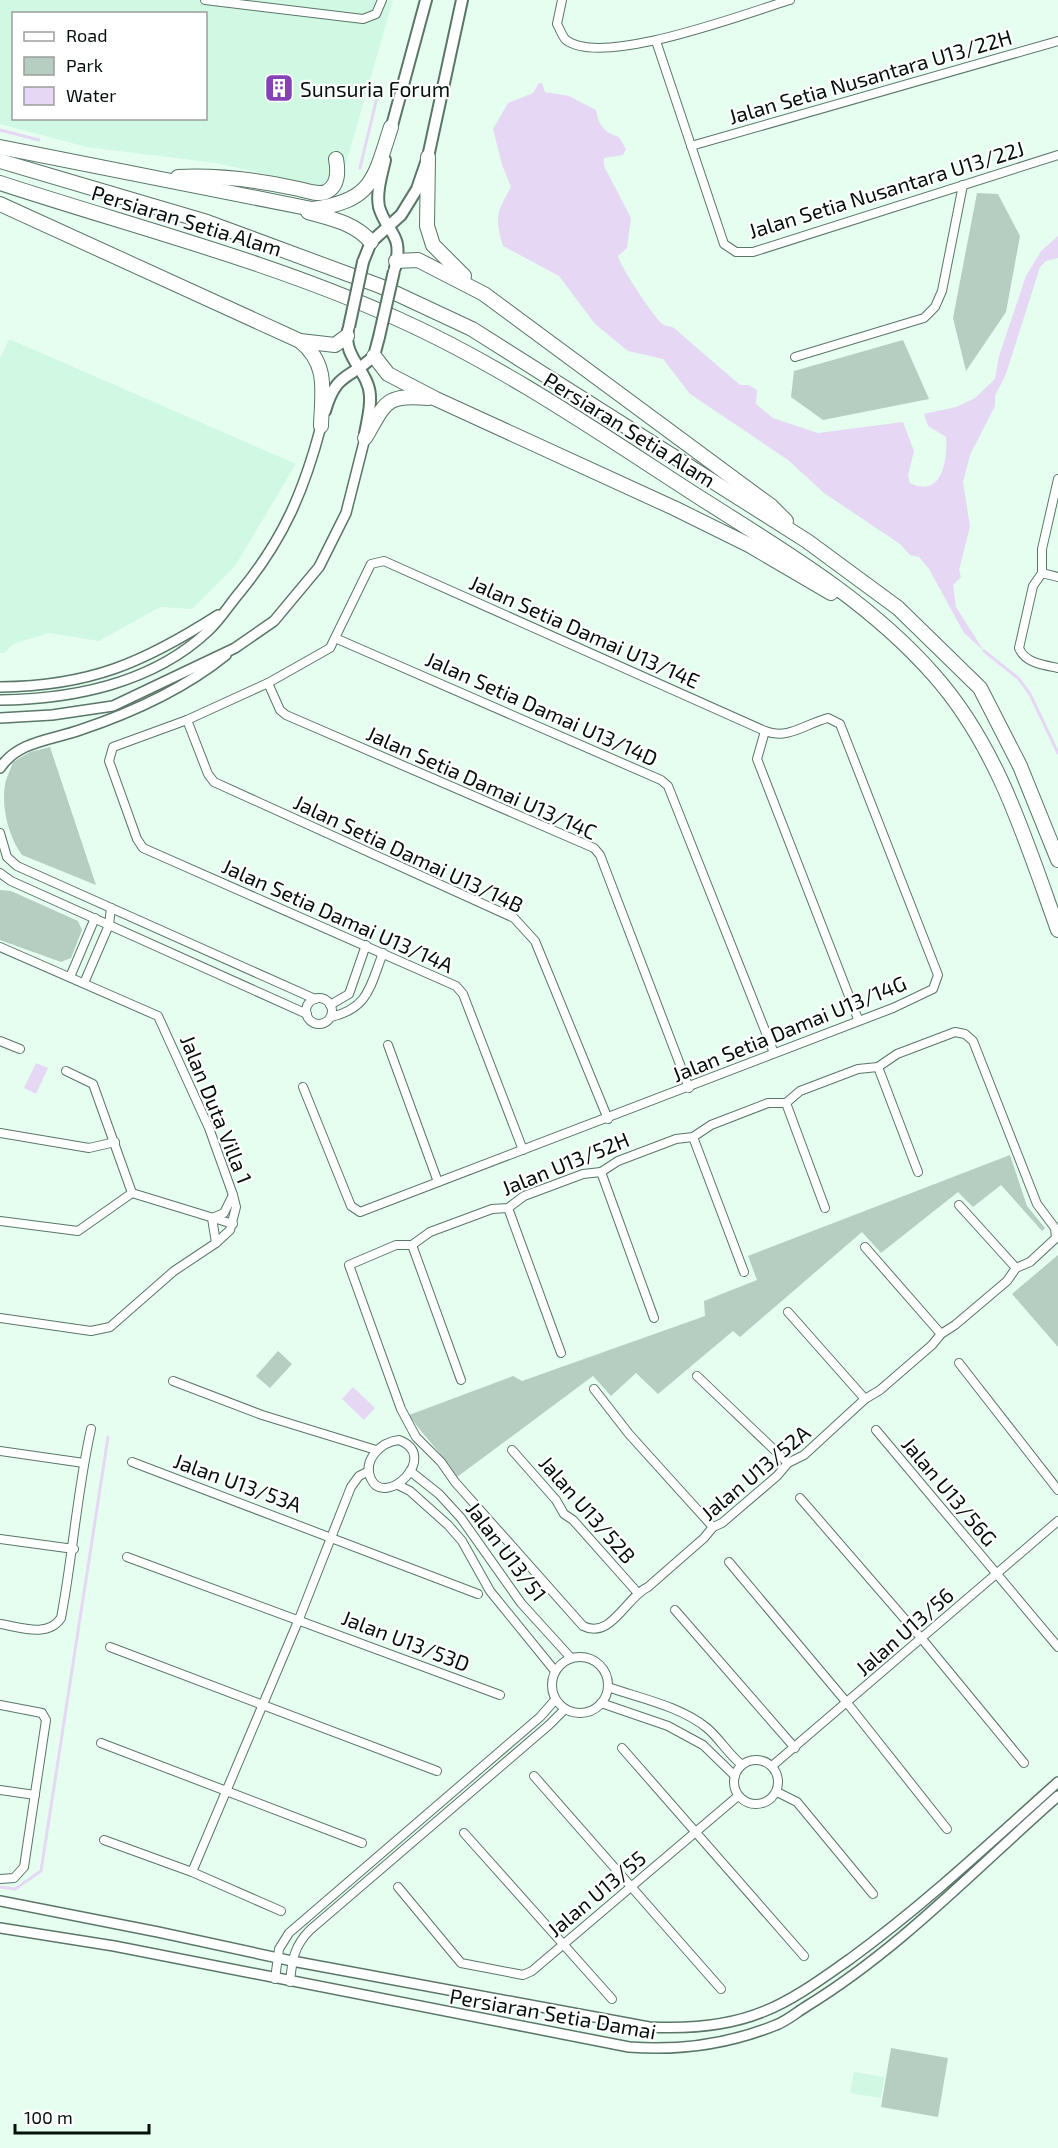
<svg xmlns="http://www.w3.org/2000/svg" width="1058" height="2148" viewBox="0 0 1058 2148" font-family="'Exo 2',sans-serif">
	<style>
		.built { fill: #d1f8e3; fill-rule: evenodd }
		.green { fill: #b6cdc1 }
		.water { fill: #e6d8f4 }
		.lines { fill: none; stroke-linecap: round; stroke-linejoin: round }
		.stream { stroke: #e6d8f4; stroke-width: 3 }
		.minor-casing { stroke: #5a7667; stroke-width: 10 }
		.tertiary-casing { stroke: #5a7667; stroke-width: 12 }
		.secondary-casing { stroke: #5a7667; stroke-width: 14 }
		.trunk-casing { stroke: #5a7667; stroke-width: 16 }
		.minor { stroke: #fff; stroke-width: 8 }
		.tertiary { stroke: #fff; stroke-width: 9 }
		.secondary { stroke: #fff; stroke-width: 10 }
		.trunk { stroke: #fff; stroke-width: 14 }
		.secondary-bridge-casing { stroke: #5a7667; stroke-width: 14; stroke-linecap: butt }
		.secondary-bridge { stroke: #fff; stroke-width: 10 }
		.labels { text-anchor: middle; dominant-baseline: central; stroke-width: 4.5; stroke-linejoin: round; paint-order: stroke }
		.street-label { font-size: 21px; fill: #06100b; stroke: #fff }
		.poi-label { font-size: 21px; fill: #06100b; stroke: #fff; text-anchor: start }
	</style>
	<rect width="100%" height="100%" fill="#e5fef0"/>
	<g class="built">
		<path d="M0 0H393L343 174 324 187 216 163 87 147 0 124ZM14 14H206V118H14Z"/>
		<polygon points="9,339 296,464 235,566 192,609 160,607 99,641 49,633 15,643 4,653 0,653 0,359"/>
		<polygon points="854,2072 884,2077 881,2098 850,2093"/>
	</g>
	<g class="green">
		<polygon points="977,193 998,194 1020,236 1006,312 966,371 953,318"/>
		<polygon points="903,340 929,399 823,420 791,397 794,371"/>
		<path d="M50 747 96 885 22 855C9 838 1 807 5 785 6 778 11 769 13 762L30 752Z"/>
		<polygon points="0,890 11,891 78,921 82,930 71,958 61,962 0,940"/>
		<path d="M1010 1155 1027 1206 1045 1228 1042 1231 1001 1185 973 1207 958 1192 881 1253 862 1232 740 1337 733 1331 658 1394 636 1373 611 1396 593 1376 457 1477C443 1454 424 1437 409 1415L513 1376 522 1381 705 1316 704 1301 757 1280 748 1256Z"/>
		<polygon points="1058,1255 1058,1347 1012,1294"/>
		<polygon points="278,1351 292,1364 270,1388 256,1376"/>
		<polygon points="891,2048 948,2058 938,2117 881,2107"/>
	</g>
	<g class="water">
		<path d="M539 83H542L545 92 569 96 596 110C598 125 605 133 619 137L626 149 623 155 604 158V166L631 218 627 248 618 256C620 266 652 314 661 323 664 326 670 326 674 328L740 385H749L757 390 756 404 773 418 818 433 903 422 914 451 908 475 910 483C941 499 948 461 946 437L928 426 924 414 956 407 975 398 995 379 999 356 1026 276 1041 251 1058 236V258L1046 261 1040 267 1006 374 995 396V406L970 455 963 482 970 526 959 570 961 577 953 585 956 607 984 651 964 633 929 569 919 557 910 555 900 544 824 493 788 460 690 394 663 359 628 351 595 324 559 276 503 246C494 216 497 213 511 187L502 165 493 129 508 103 533 93Z"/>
		<polygon points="36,1063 48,1068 36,1094 24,1088"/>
		<polygon points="353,1387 375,1408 364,1420 342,1399"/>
	</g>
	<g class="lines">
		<g class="stream">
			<polyline points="0,130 39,140"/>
			<polyline points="360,168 378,93"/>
			<polyline points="984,651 1018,678 1030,694 1058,753"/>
			<polyline points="0,1887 15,1889 41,1871 108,1437"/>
		</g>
		<g class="minor-casing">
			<g id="minor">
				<polyline points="205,0 363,19 376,14 382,0"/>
				<path d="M562 0 557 24C560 29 562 36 566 40 603 68 746 13 790 0"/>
				<polyline points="656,41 724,244 736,252 753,252 1058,155"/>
				<polyline points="691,146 1058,41"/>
				<polyline points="795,357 924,318 935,307 942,291 963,185"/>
				<path d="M1058 479 1042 549V573L1033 586 1019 648C1025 663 1043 665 1058 668"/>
				<polyline points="1042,573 1058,577"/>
				<polyline points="335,638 661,780 668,786 774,1053"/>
				<polyline points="268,683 280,710 286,715 594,848 600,855 689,1088"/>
				<polyline points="187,720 208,774 214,782 514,918 535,941 608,1119"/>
				<polyline points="765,731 757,759 858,1019"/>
				<polyline points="0,833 7,857 17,866 315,999"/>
				<polyline points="0,873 11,881 307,1014"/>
				<polyline points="0,947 158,1016 209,1128 233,1195 236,1207 230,1230 216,1243 174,1271 110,1327 91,1331 0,1318"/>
				<polyline points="70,977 95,918"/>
				<polyline points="84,983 109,925 111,908"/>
				<circle cx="319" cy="1011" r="13"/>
				<polyline points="330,1005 349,994 366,945"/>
				<path d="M331 1017C369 1008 370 986 383 953"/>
				<path d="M955 1032 965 1034 973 1041 1037 1204 1055 1228 1056 1238 1030 1262 1016 1268 1007 1281 955 1325 941 1334 932 1345 880 1390 865 1399 804 1455 788 1463 777 1476 722 1523 713 1527 704 1538 648 1587C626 1597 611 1640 583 1626L455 1482 441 1462 416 1437 401 1409 349 1265 396 1245H412L430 1232 492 1209 508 1208 524 1196 583 1174 601 1172 618 1161 676 1139 693 1137 711 1125 768 1103H786L800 1091 858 1069 878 1067 897 1054Z"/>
				<polyline points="0,1041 20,1049"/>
				<polyline points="388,1045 438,1182"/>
				<polyline points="878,1067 918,1172"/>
				<polyline points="66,1071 93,1084 132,1193"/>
				<path d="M303 1087 351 1206 360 1212 893 1008 933 989 938 975 840 724 828 718C805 724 788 740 765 731L384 561 371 564 330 648 268 683 187 720 113 747 109 761 137 839 143 848 456 986 463 994 523 1150"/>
				<polyline points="786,1103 825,1208"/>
				<polyline points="0,1133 89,1148 115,1142"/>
				<polyline points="693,1137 744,1272"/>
				<polyline points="601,1172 654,1318"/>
				<polyline points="132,1193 233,1224"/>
				<polyline points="959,1205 1016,1268"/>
				<polyline points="508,1208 561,1353"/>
				<polyline points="0,1221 78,1231 132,1193"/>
				<polyline points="216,1243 212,1218 224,1213 233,1195"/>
				<polyline points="412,1245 461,1380"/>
				<polyline points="865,1247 941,1334"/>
				<polyline points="788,1312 865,1399"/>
				<polyline points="959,1363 1058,1490"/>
				<polyline points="697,1376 788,1463"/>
				<polyline points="173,1381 262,1415 376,1450"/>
				<polyline points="594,1389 629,1434 713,1527"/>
				<polyline points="876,1430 1058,1647"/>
				<path d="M399 1440C441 1456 385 1509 371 1479 362 1460 381 1442 399 1440Z"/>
				<polyline points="512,1450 556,1500 564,1514 573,1520 637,1592"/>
				<polyline points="0,1451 84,1463"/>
				<polyline points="132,1462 478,1594"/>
				<polyline points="410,1471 439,1494 461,1518 521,1603 571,1658"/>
				<polyline points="398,1485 410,1491 448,1525 462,1541 490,1591 555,1671"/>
				<polyline points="800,1498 922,1639 1024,1763"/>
				<polyline points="0,1539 74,1549"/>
				<polyline points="127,1557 500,1695"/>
				<polyline points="729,1562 848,1704 947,1829"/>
				<polyline points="675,1610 795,1748"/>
				<path d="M0 1624C20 1627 48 1638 61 1618 73 1555 77 1491 91 1429"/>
				<polyline points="110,1647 437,1771"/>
				<circle cx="580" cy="1685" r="28"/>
				<path d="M608 1687C639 1698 680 1706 707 1728 720 1739 728 1754 742 1765"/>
				<polyline points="601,1703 668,1726 703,1745 735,1776"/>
				<polyline points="0,1705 42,1713 46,1720 24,1867 14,1878 0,1879"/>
				<polyline points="101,1743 362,1843"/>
				<polyline points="622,1748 804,1956"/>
				<circle cx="756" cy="1782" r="22"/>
				<polyline points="772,1766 1058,1521"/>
				<polyline points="534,1776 721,1989"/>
				<polyline points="0,1790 35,1795"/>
				<polyline points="777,1792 797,1802 873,1894"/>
				<polyline points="464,1833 612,1999"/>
				<polyline points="104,1840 192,1872 281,1911"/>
				<polyline points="192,1872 299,1619 351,1487 359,1476 367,1472 369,1473"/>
				<polyline points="398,1887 461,1963 523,1975 532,1971 738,1796"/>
				<polyline points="275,1979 279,1949 289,1933 540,1717 555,1700"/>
				<path d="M290 1982C292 1960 294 1946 310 1930L549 1725 565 1709"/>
			</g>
		</g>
		<g class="tertiary-casing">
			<g id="tertiary">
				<path d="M0 687C90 686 143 663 218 615"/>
				<path d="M0 700C73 699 153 683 208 631 220 620 229 605 240 592 283 540 304 491 321 426"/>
				<polyline points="0,718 52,715 113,706 235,648 274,621 319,567 346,513 365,438"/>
				<path d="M0 768C18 741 52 740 80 730 131 713 185 688 226 655"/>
				<path d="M0 1901 158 1932 292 1961 649 2027C687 2029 729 2026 765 2011 795 1999 824 1977 850 1959 924 1905 990 1843 1058 1782"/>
				<path d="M0 1928 114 1946 629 2047C679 2051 729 2044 776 2025 787 2021 797 2012 807 2006 900 1949 976 1868 1058 1796"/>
			</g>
		</g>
		<g class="secondary-casing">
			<g id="secondary">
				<polyline points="390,133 426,0"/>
				<path d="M385 160C382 174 376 192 379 207 387 234 404 233 395 268"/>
				<polyline points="363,262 371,242 401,215 417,189 428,157 462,0"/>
				<path d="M348 330C342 357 369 371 370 396 371 408 367 422 365 434"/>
				<path d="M325 411C336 372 349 380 374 356L379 337"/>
			</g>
		</g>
		<g class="trunk-casing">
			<g id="trunk">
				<path d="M0 147 312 209C373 201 374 179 391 127"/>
				<polyline points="428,157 427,226 433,245 464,276"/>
				<polyline points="0,161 207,222 380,286 472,329 807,541 898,608 980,688 1020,766 1058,860"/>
				<path d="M178 177C220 175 258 180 299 189 307 191 318 195 326 192 339 186 338 170 336 159"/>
				<path d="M0 183C134 227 270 261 398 319 505 367 604 436 702 499 784 551 869 601 934 675 998 747 1026 841 1058 930"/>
				<polyline points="0,204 300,341 335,345 347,336"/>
				<path d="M308 212C332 219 355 223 371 242"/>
				<polyline points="396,261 418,260 484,294 771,506 786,521"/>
				<path d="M300 341C329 364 322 392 321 426"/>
				<polyline points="374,356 388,374 436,399 674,508 749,545 831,593"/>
				<path d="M365 438C386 403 384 394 428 398"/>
			</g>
		</g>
		<use href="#minor" class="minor"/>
		<use href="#tertiary" class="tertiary"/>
		<use href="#secondary" class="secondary"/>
		<use href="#trunk" class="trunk"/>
		<g class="secondary-bridge-casing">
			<g id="secondary-bridge">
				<polyline points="349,327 363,262"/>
				<polyline points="379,337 394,271"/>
			</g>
		</g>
		<use href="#secondary-bridge" class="secondary-bridge"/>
	</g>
	<defs>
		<g id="building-square" transform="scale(1.5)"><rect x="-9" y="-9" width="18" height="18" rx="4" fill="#8542b6" stroke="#fff"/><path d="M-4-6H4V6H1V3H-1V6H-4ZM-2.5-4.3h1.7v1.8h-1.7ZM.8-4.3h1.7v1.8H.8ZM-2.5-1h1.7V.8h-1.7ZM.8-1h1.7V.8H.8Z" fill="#fff"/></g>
	</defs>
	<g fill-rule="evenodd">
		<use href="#building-square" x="279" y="88"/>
	</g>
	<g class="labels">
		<g class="street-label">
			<text transform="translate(870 76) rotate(-16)">Jalan Setia Nusantara U13/22H</text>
			<text transform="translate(886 189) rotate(-17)">Jalan Setia Nusantara U13/22J</text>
			<text transform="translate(187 220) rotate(17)">Persiaran Setia Alam</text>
			<text transform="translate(630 429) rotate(32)">Persiaran Setia Alam</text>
			<text transform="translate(585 631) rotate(24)">Jalan Setia Damai U13/14E</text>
			<text transform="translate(542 708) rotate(24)">Jalan Setia Damai U13/14D</text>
			<text transform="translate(482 782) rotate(24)">Jalan Setia Damai U13/14C</text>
			<text transform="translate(409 853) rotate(25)">Jalan Setia Damai U13/14B</text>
			<text transform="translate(338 915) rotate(24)">Jalan Setia Damai U13/14A</text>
			<text transform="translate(789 1028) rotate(-22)">Jalan Setia Damai U13/14G</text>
			<text transform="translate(217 1109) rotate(68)">Jalan Duta Villa 1</text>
			<text transform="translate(565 1163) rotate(-22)">Jalan U13/52H</text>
			<text transform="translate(755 1472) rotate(-40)">Jalan U13/52A</text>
			<text transform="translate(238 1482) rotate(20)">Jalan U13/53A</text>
			<text transform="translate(950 1491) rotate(50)">Jalan U13/56G</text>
			<text transform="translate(588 1509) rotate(49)">Jalan U13/52B</text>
			<text transform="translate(507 1551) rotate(53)">Jalan U13/51</text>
			<text transform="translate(904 1631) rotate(-41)">Jalan U13/56</text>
			<text transform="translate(406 1640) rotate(21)">Jalan U13/53D</text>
			<text transform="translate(596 1893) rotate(-40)">Jalan U13/55</text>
			<text transform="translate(553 2013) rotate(10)">Persiaran Setia Damai</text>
		</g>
		<g class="poi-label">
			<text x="300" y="88">Sunsuria Forum</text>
		</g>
	</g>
	<rect x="12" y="12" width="195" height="108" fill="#ffffff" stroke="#9b9f9d" stroke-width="1.5"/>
	<rect x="24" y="32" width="30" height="9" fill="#ffffff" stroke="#9b9f9d" stroke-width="1.5"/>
	<text x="66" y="42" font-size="18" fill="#06100b">Road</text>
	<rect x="24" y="57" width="30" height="18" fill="#b6cdc1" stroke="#9b9f9d" stroke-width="1.5"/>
	<text x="66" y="72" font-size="18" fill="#06100b">Park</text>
	<rect x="24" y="87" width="30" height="18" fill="#e6d8f4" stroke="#9b9f9d" stroke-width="1.5"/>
	<text x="66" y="102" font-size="18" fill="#06100b">Water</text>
	<path d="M15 2124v9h134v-9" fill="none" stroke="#06100b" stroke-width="3"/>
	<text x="24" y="2124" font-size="18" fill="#06100b" stroke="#ffffff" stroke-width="4.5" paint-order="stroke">100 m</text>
</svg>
